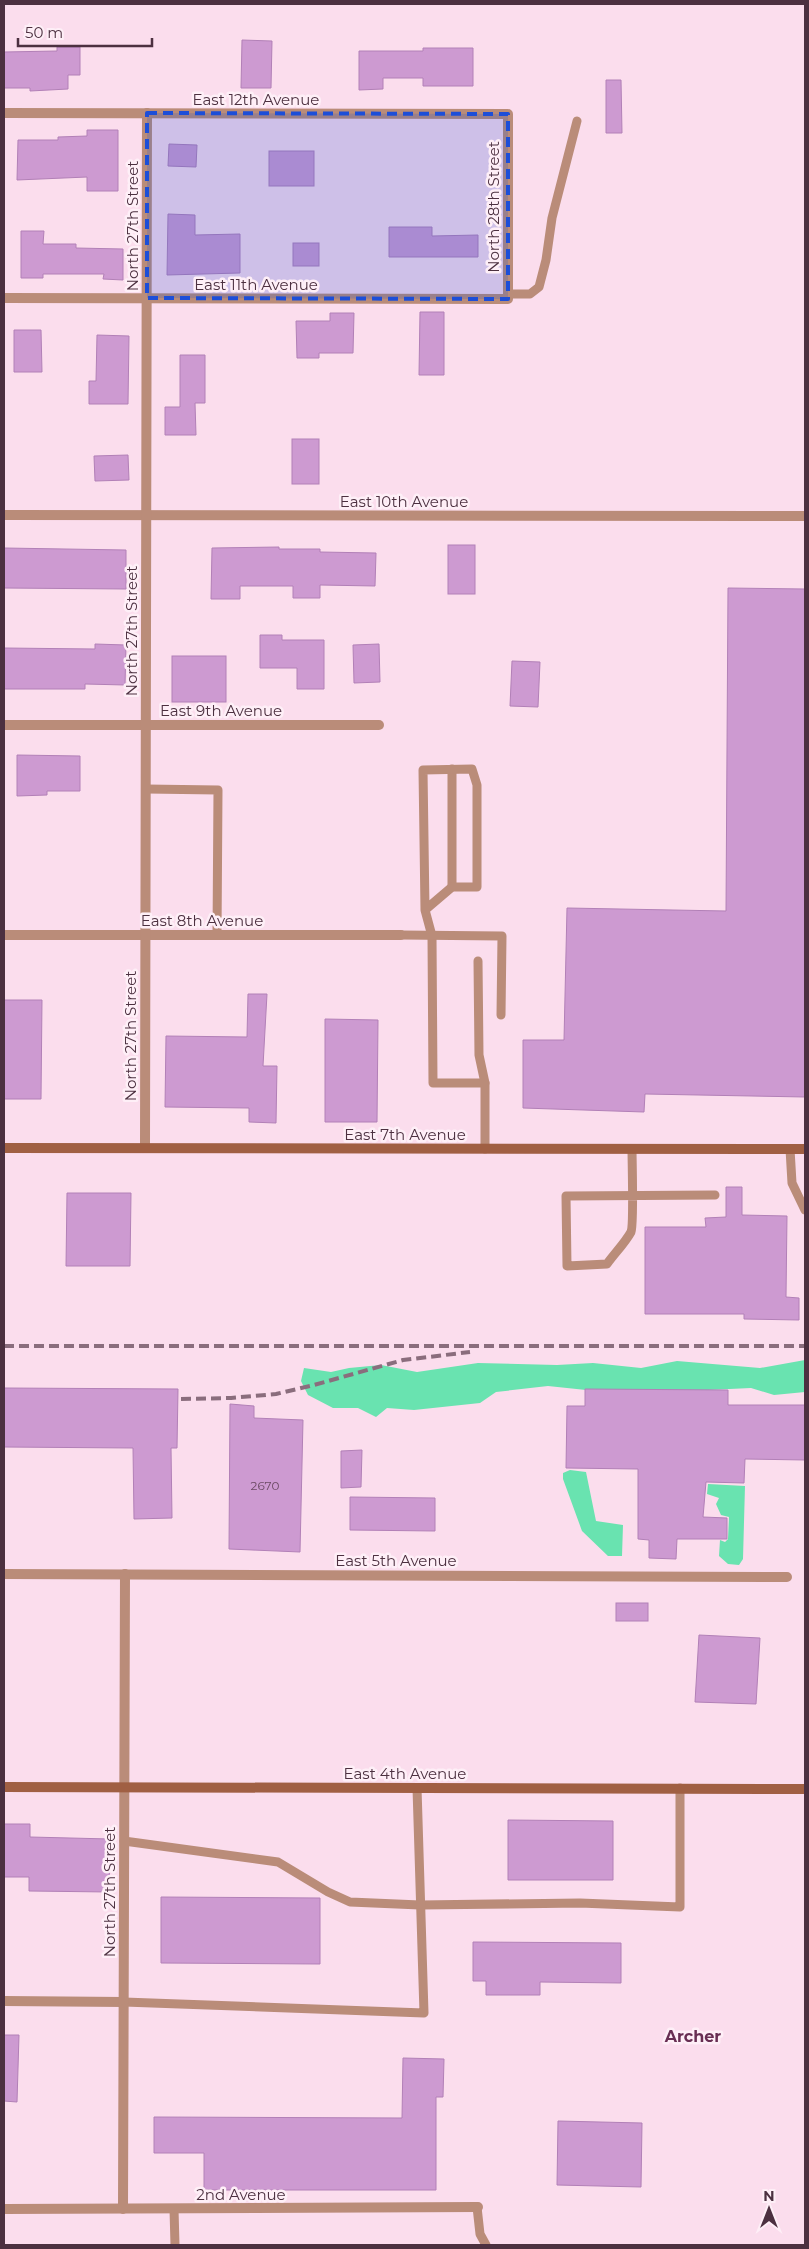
<svg xmlns="http://www.w3.org/2000/svg" width="809" height="2249" viewBox="0 0 809 2249" font-family="Montserrat,sans-serif">
	<style>
		.green { fill: #69e3b0 }
		.building { fill: #cd9ad1; stroke: #b280b7 }
		.lines { fill: none; stroke-linecap: round; stroke-linejoin: round }
		.lane { stroke: #ba8c79; stroke-width: 9 }
		.street { stroke: #ba8c79; stroke-width: 10 }
		.secondary { stroke: #a05f43; stroke-width: 10 }
		.rail { stroke: #8a6d7d; stroke-width: 4; stroke-dasharray: 10 5; stroke-linecap: butt }
		.marked { fill: #1d4ed8; fill-opacity: 0.2; stroke: #1d4ed8; stroke-width: 4; stroke-dasharray: 10 6; stroke-linejoin: round }
		.labels { text-anchor: middle; dominant-baseline: central; stroke-width: 5; stroke-linejoin: round; paint-order: stroke }
		.number-label { font-size: 12px; fill: #6c4a64 }
		.street-label { font-size: 15px; fill: #4c3040; stroke: #feeff7 }
		.neighbourhood-label { font-size: 16px; font-weight: bold; fill: #682e53; stroke: #feeff7 }
	</style>
	<rect width="100%" height="100%" fill="#fbdded"/>
	<g class="green">
		<polygon points="805,1360 805,1392 774,1395 751,1388 708,1390 586,1390 548,1386 496,1392 480,1403 414,1410 387,1408 376,1417 358,1408 333,1408 308,1395 301,1381 304,1368 331,1372 349,1368 381,1365 417,1372 478,1363 557,1365 593,1363 641,1368 677,1361 760,1368"/>
		<polygon points="570,1470 586,1472 596,1521 623,1525 622,1556 608,1556 582,1531 563,1479 563,1473"/>
		<polygon points="708,1484 745,1486 743,1559 739,1565 728,1564 719,1556 720,1540 725,1542 728,1539 729,1517 721,1515 716,1504 719,1498 707,1494"/>
	</g>
	<g class="building">
		<polygon points="242,40 272,41 271,88 241,88"/>
		<polygon points="57,47 80,47 80,75 68,75 68,89 30,91 30,88 4,88 4,52 57,51"/>
		<polygon points="423,48 473,48 473,86 423,86 423,78 383,78 383,89 359,90 359,51 423,51"/>
		<polygon points="606,80 621,80 622,133 606,133"/>
		<polygon points="87,130 118,130 118,191 87,191 87,177 17,180 18,140 58,140 58,137 87,136"/>
		<polygon points="169,144 197,145 196,167 168,166"/>
		<rect x="269" y="151" width="45" height="35"/>
		<polygon points="168,214 195,215 195,235 240,234 240,273 167,275"/>
		<polygon points="389,227 432,227 432,236 478,235 478,257 389,257"/>
		<polygon points="21,231 44,231 43,244 76,244 76,248 123,249 123,280 103,279 104,274 43,274 43,278 21,278"/>
		<rect x="293" y="243" width="26" height="23"/>
		<polygon points="420,312 444,312 444,375 419,375"/>
		<polygon points="330,313 354,313 353,353 319,353 319,358 297,358 296,321 330,321"/>
		<polygon points="14,330 41,330 42,372 14,372"/>
		<polygon points="97,335 129,336 128,404 89,404 89,381 96,381"/>
		<polygon points="180,355 205,355 205,403 195,403 196,435 165,435 165,407 180,407"/>
		<rect x="292" y="439" width="27" height="45"/>
		<polygon points="128,455 129,480 95,481 94,456"/>
		<rect x="448" y="545" width="27" height="49"/>
		<polygon points="279,547 279,549 320,549 320,552 376,553 375,586 320,585 320,598 293,598 293,586 240,586 240,599 211,599 212,548"/>
		<polygon points="4,548 126,550 126,589 4,588"/>
		<polygon points="728,588 805,589 805,1097 645,1094 644,1112 523,1108 523,1040 564,1040 567,908 726,911"/>
		<polygon points="260,635 282,635 282,640 324,640 324,689 297,689 297,668 260,668"/>
		<polygon points="95,644 126,645 125,685 85,684 85,689 4,689 4,648 95,649"/>
		<polygon points="379,644 380,682 354,683 353,645"/>
		<rect x="172" y="656" width="54" height="46"/>
		<polygon points="512,661 540,662 538,707 510,706"/>
		<polygon points="17,755 80,756 80,791 47,791 47,795 17,796"/>
		<polygon points="248,994 267,994 263,1066 277,1066 276,1123 249,1122 249,1108 165,1107 166,1036 247,1037"/>
		<polygon points="4,1000 42,1000 41,1099 4,1099"/>
		<polygon points="325,1019 378,1020 377,1122 325,1122"/>
		<polygon points="726,1187 742,1187 742,1215 787,1216 786,1297 799,1298 799,1320 744,1319 744,1314 645,1314 645,1227 706,1227 705,1218 726,1217"/>
		<polygon points="67,1193 131,1193 130,1266 66,1266"/>
		<polygon points="4,1388 178,1389 177,1448 171,1448 172,1518 134,1519 133,1448 4,1447"/>
		<polygon points="585,1389 728,1390 728,1405 805,1405 805,1460 745,1459 744,1483 706,1482 703,1517 727,1518 727,1539 677,1539 676,1559 649,1558 649,1540 638,1539 638,1469 566,1468 567,1406 585,1406"/>
		<polygon points="230,1404 254,1406 254,1418 303,1420 300,1552 229,1549"/>
		<polygon points="362,1450 361,1487 341,1488 341,1451"/>
		<polygon points="350,1497 435,1498 435,1531 350,1530"/>
		<rect x="616" y="1603" width="32" height="18"/>
		<polygon points="699,1635 760,1638 756,1704 695,1702"/>
		<polygon points="508,1820 613,1821 613,1880 508,1880"/>
		<polygon points="4,1824 30,1824 30,1837 110,1839 109,1892 29,1891 29,1877 4,1877"/>
		<polygon points="161,1897 320,1898 320,1964 161,1963"/>
		<polygon points="473,1942 621,1943 621,1983 540,1982 540,1995 486,1995 486,1981 473,1981"/>
		<polygon points="4,2035 19,2035 17,2102 4,2101"/>
		<polygon points="403,2058 444,2059 443,2097 436,2097 436,2190 204,2190 204,2153 154,2153 154,2117 402,2118"/>
		<polygon points="558,2121 642,2123 641,2187 557,2185"/>
	</g>
	<g class="lines">
		<g class="lane">
			<polyline points="508,294 530,294 539,287 546,260 552,218 577,121"/>
			<polyline points="452,769 452,887"/>
			<polyline points="146,789 218,790 217,935"/>
			<polyline points="425,910 452,887 477,887 477,785 472,769 423,770 425,910 432,936 433,1083 485,1083"/>
			<polyline points="401,935 502,936 501,1015"/>
			<polyline points="478,961 479,1055 485,1083 485,1149"/>
			<path d="M632 1149C632 1162 634 1225 631 1232 625 1243 614 1254 607 1264L567 1266 566 1196 715 1195"/>
			<polyline points="790,1149 792,1183 805,1210"/>
			<polyline points="124,1841 278,1862 328,1892 350,1902 420,1905 580,1903 680,1907 680,1788"/>
			<polyline points="124,2002 424,2013 417,1788"/>
			<polyline points="477,2207 480,2234 486,2245"/>
			<polyline points="174,2209 175,2245"/>
		</g>
		<g class="street">
			<polyline points="4,113 508,114 508,299 4,298"/>
			<polyline points="4,515 805,516"/>
			<polyline points="4,725 379,725"/>
			<polyline points="4,935 401,935"/>
			<polyline points="145,1148 147,113"/>
			<polyline points="4,1574 787,1577"/>
			<polyline points="4,2001 124,2002"/>
			<polyline points="4,2209 478,2207"/>
			<polyline points="123,2209 125,1574"/>
		</g>
		<g class="secondary">
			<polyline points="4,1148 805,1149"/>
			<polyline points="4,1787 805,1789"/>
		</g>
		<g class="rail">
			<polyline points="4,1346 805,1346"/>
			<polyline points="181,1399 231,1398 276,1394 314,1385 403,1360 470,1352"/>
		</g>
	</g>
	<path class="marked" d="M147 113 508 114V299L147 298Z"/>
	<g class="labels">
		<g class="number-label">
			<text x="265" y="1485">2670</text>
		</g>
		<g class="street-label">
			<text x="256" y="99">East 12th Avenue</text>
			<text transform="translate(493 207) rotate(-90)">North 28th Street</text>
			<text transform="translate(132 226) rotate(-90)">North 27th Street</text>
			<text x="256" y="284">East 11th Avenue</text>
			<text x="404" y="501">East 10th Avenue</text>
			<text transform="translate(131 631) rotate(-90)">North 27th Street</text>
			<text x="221" y="710">East 9th Avenue</text>
			<text x="202" y="920">East 8th Avenue</text>
			<text transform="translate(130 1036) rotate(-90)">North 27th Street</text>
			<text x="405" y="1134">East 7th Avenue</text>
			<text x="396" y="1560">East 5th Avenue</text>
			<text x="405" y="1773">East 4th Avenue</text>
			<text transform="translate(109 1892) rotate(-90)">North 27th Street</text>
			<text x="241" y="2194">2nd Avenue</text>
		</g>
		<g class="neighbourhood-label">
			<text x="693" y="2036">Archer</text>
		</g>
	</g>
	<rect width="809" height="2249" fill="none" stroke="#4c3040" stroke-width="10"/>
	<g transform="translate(769 2209)" stroke="#feeff7" stroke-width="4" paint-order="stroke">
	<path d="M0-4L9 19L0 12L-9 19Z" fill="#4c3040"/>
	<text y="-8" font-size="14" font-weight="bold" text-anchor="middle" fill="#4c3040">N</text>
	</g>
	<path d="M18 38v8h134v-8" fill="none" stroke="#4c3040" stroke-width="2.5"/>
	<text x="25" y="38" font-size="15" fill="#4c3040" stroke="#feeff7" stroke-width="4" paint-order="stroke">50 m</text>
</svg>
